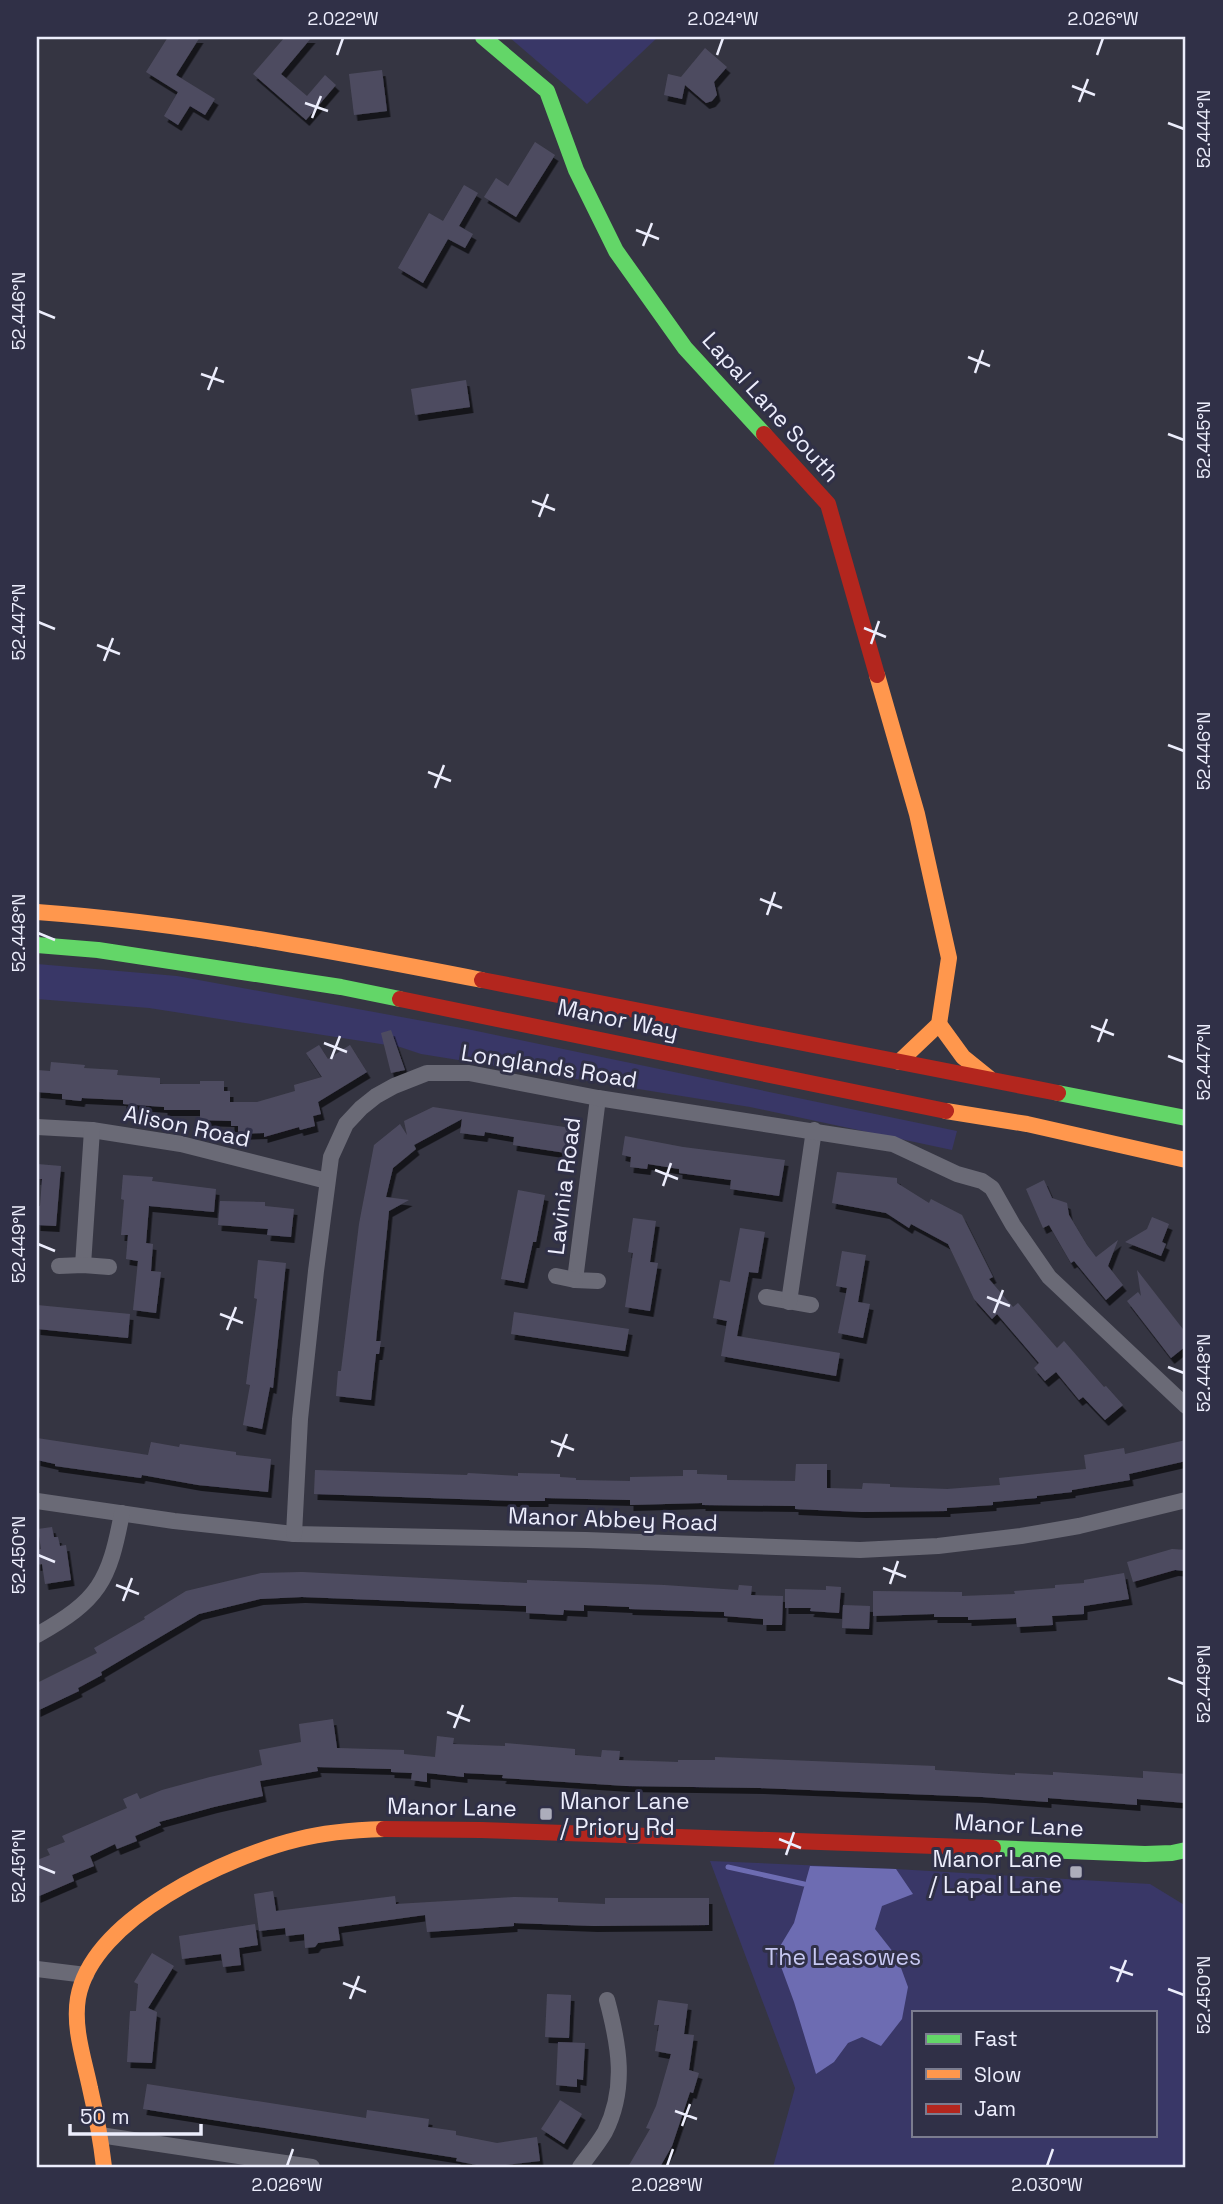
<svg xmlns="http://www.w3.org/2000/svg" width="1223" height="2204" viewBox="0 0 1223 2204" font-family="'Space Grotesk',sans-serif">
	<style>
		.green { fill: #393767; fill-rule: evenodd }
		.water { fill: #6d6cb2 }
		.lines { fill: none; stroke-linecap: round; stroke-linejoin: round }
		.stream { stroke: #6d6cb2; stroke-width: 5 }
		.building { fill: #4e4c60; filter: url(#shadow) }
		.street { stroke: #6a6a76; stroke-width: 16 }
		.fast { stroke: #63d668; stroke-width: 16 }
		.slow { stroke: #ff974d; stroke-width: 16 }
		.jam { stroke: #b3261e; stroke-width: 16 }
		.ticks { fill: none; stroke: #ecedfc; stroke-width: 2.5 }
		.poi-dot { fill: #acadbb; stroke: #303047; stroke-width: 2.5 }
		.labels { text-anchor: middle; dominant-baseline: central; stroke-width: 6; stroke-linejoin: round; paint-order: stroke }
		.street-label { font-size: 23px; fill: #ecedfc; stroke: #303047 }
		.poi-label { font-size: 23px; fill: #ecedfc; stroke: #303047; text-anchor: start }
		.park-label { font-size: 23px; fill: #c7c8f2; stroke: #303047 }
		.neatline { fill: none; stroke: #ecedfc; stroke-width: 2.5 }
		.ticks-label { font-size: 18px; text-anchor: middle; fill: #ecedfc }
	</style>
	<defs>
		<filter id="shadow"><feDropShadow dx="3.5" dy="6" stdDeviation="0" flood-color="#0009"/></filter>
	</defs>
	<rect width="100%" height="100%" fill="#353542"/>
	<g class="green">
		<polygon points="509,37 658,37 587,104"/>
		<polygon points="37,964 177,976 467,1029 957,1131 952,1150 750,1107 421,1054 400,1047 149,1008 37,999"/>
		<path d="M710 1861 896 1869 1150 1884 1186 1906V2167H773L795 2088ZM913 2013H1155V2136H913Z"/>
	</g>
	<polygon class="water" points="810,1866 896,1869 913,1894 882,1906 875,1929 897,1957 908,1987 902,2019 881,2046 862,2037 848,2043 834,2062 816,2074 794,2002 776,1953 794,1923"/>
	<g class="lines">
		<polyline class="stream" points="728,1867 804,1884"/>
	</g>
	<g class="building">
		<polygon points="168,37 200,37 176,75 215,99 205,115 190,106 178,125 164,116 178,92 146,72"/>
		<polygon points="285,37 312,37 281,74 307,96 325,75 336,85 306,120 253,74"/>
		<polygon points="705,48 727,67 714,82 717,95 712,101 706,103 685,85 682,99 664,95 668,74 681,77"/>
		<polygon points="382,70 387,111 354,115 349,74"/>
		<polygon points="535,142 555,155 516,217 484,197 496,178 508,186"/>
		<polygon points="464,185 478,193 459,226 473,234 465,248 448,239 423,283 398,268 429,213 443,221"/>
		<polygon points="466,380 470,407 415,415 411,389"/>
		<polygon points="391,1030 405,1070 391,1073 381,1033"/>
		<polygon points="319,1045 328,1059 350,1045 367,1072 318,1102 321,1114 313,1116 315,1126 300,1130 299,1127 264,1137 264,1133 238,1134 238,1126 231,1126 231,1121 200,1120 200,1110 164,1110 164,1107 123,1104 123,1100 82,1098 81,1101 62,1099 62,1094 37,1092 37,1070 50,1071 51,1062 85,1065 84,1068 118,1070 117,1075 160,1078 160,1084 200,1084 200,1081 224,1081 224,1091 230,1091 230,1102 257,1102 295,1091 294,1085 322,1077 306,1053"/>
		<polygon points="433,1107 571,1128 566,1153 513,1145 514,1137 485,1132 484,1136 460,1133 462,1119 414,1145 416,1149 393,1168 386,1197 409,1200 389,1211 376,1341 381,1341 379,1354 376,1354 371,1400 336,1396 338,1371 341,1371 359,1224 374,1145 400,1124 407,1135 404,1121"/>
		<polygon points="625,1136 683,1147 785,1160 779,1196 730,1189 731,1180 679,1173 679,1169 648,1164 647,1169 630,1167 631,1157 622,1155"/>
		<polygon points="37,1164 61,1166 56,1226 37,1225 37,1206 40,1206 42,1179 37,1179"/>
		<polygon points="837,1172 897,1178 897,1183 929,1203 931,1199 962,1215 993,1277 989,1279 1013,1307 1018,1303 1057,1348 1064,1341 1104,1387 1106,1386 1123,1405 1105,1420 1083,1397 1079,1400 1056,1372 1045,1381 1034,1368 1039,1363 997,1314 992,1319 974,1299 948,1244 911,1224 909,1228 886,1213 832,1203"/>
		<polygon points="123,1175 153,1177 152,1181 216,1189 214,1212 149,1206 146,1243 153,1244 151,1271 161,1272 156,1313 133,1310 138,1261 126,1259 128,1235 121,1235 124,1200 121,1199"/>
		<polygon points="1044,1180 1052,1198 1067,1203 1069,1215 1087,1245 1096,1257 1118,1240 1108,1266 1123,1285 1106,1300 1074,1261 1071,1263 1049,1225 1043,1228 1026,1189"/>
		<polygon points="518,1190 545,1195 536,1242 533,1242 524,1283 501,1279"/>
		<polygon points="220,1201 265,1202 265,1206 294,1209 291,1237 267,1235 268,1229 218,1225"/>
		<polygon points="1152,1217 1169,1224 1162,1242 1166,1244 1161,1256 1125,1242 1147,1229"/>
		<polygon points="633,1218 656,1221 650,1262 658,1263 650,1311 625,1307 633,1253 628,1252"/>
		<polygon points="740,1228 765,1232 758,1273 749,1272 737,1336 840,1353 836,1376 721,1356 727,1321 713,1318 720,1280 730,1282"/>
		<polygon points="842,1251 866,1255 858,1302 870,1304 863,1338 838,1333 847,1288 836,1286"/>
		<polygon points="258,1260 286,1263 273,1388 270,1387 262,1429 243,1425 250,1385 246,1384 257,1299 254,1298"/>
		<polygon points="1137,1270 1186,1333 1186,1346 1171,1358 1127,1301 1138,1292 1141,1296"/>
		<polygon points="37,1305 130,1314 128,1338 37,1329"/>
		<polygon points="514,1312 629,1329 625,1351 511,1334"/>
		<polygon points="37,1438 148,1455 151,1442 179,1447 180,1444 236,1452 236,1455 271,1459 268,1492 198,1485 142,1475 141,1478 55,1466 55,1464 37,1460"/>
		<polygon points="1186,1440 1186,1461 1129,1474 1130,1480 1072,1490 1072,1492 1037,1496 1037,1498 993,1502 993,1505 947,1508 947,1511 862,1512 795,1509 795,1506 702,1505 702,1503 630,1505 630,1500 545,1498 545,1501 515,1501 314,1494 315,1470 467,1475 468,1473 518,1476 518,1473 560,1474 560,1477 576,1478 576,1480 630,1481 630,1477 683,1476 683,1470 697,1470 697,1474 727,1475 727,1480 795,1481 796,1464 827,1464 827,1488 862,1489 863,1483 890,1484 890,1487 947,1489 1000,1485 999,1478 1086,1469 1084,1455 1124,1448 1125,1454"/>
		<polygon points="52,1527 54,1537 58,1537 60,1546 66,1545 71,1580 45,1584 42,1564 37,1565 37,1550 41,1549 38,1529"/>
		<polygon points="1172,1549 1186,1550 1186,1571 1175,1570 1133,1582 1127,1562"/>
		<polygon points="302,1572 527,1583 527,1580 664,1585 738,1590 739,1585 752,1586 751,1595 783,1596 782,1625 763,1625 763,1619 724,1616 724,1612 629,1609 629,1607 584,1605 584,1611 564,1610 563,1615 526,1613 526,1606 302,1597 260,1599 199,1614 101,1672 102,1675 78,1688 79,1691 37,1711 37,1683 97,1653 94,1648 145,1619 144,1617 186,1591 261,1573"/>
		<polygon points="1124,1573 1129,1599 1084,1606 1084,1614 1052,1616 1053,1625 1017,1627 1016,1618 968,1620 968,1617 934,1617 934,1614 873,1616 873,1591 962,1592 962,1596 1015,1594 1014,1591 1055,1588 1055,1585 1084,1583 1084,1580"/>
		<polygon points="826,1586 841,1587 839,1613 810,1611 811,1608 785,1608 785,1589 826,1590"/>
		<polygon points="843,1605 870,1606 869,1629 842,1628"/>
		<polygon points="333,1719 337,1748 404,1750 404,1754 435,1757 437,1736 454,1738 453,1744 505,1746 505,1743 575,1749 575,1755 601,1757 602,1750 620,1751 619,1760 678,1762 678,1760 715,1760 715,1757 935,1766 935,1770 1015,1775 1015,1773 1053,1775 1053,1772 1143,1778 1143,1771 1186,1774 1186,1803 1137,1799 1137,1805 1048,1798 1048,1802 982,1797 760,1788 626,1786 502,1778 503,1775 464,1773 464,1777 427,1773 427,1782 411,1780 412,1773 391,1772 391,1769 317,1767 318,1771 260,1781 263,1796 214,1807 159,1822 161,1825 135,1836 137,1841 117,1849 115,1844 90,1856 94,1866 72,1875 74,1881 37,1897 37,1860 50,1855 47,1849 65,1842 62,1836 127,1808 123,1799 137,1793 140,1799 162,1790 210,1777 262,1765 259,1750 301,1742 299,1724"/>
		<polygon points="273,1891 276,1911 395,1896 396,1904 514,1897 558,1898 558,1902 605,1904 605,1898 709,1898 709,1925 594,1926 514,1923 514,1926 427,1932 425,1915 338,1927 340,1940 318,1943 315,1947 305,1948 304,1934 286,1936 285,1928 259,1931 254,1894"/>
		<polygon points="255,1924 258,1945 239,1948 241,1965 223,1967 221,1954 182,1959 179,1936"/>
		<polygon points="152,1953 174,1966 148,2008 157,2012 152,2063 127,2062 130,2011 136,2011 138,1984 134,1982"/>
		<polygon points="547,1994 571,1995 569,2038 545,2037"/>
		<polygon points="658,2000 688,2004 684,2034 694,2035 689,2070 699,2073 693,2093 690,2092 672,2146 660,2167 628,2167 650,2129 646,2128 656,2106 671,2054 655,2051 659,2025 654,2025"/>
		<polygon points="558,2042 585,2043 583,2080 577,2079 577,2087 556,2085"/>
		<polygon points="147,2084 366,2118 367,2110 429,2119 428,2127 456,2131 456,2135 497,2143 537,2137 540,2161 487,2167 456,2161 457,2158 143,2109"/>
		<polygon points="560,2100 582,2114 564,2144 541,2129"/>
	</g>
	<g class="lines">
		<g class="street">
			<polyline points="598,1098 575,1280 598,1281"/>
			<polyline points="37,1127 92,1130 181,1144 327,1181"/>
			<polyline points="83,1265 92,1130"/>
			<polyline points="59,1266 83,1265 109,1267"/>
			<polyline points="556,1276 575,1280"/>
			<polyline points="766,1297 811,1305"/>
			<polyline points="789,1302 814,1130"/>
			<polyline points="37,1501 174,1521 294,1534 586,1540 860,1550 938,1546 1021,1536 1079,1526 1186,1500"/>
			<polyline points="294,1534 300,1419 316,1271 331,1157 346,1124 361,1108 376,1096 394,1086 427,1073 469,1073 598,1098 893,1144 957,1174 982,1181 992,1188 1013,1225 1049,1277 1186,1406"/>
			<path d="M37 1635C99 1600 109 1582 122 1513"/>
			<polyline points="37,1969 86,1975"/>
			<polyline points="100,2135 312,2167"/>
			<path d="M580 2167C588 2156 598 2144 605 2132 627 2088 619 2045 607 2000"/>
		</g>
		<g class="fast">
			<polyline points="483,37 547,91 576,170 616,251 685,348 764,434"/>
			<polyline points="37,945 98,950 341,987 400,999"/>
			<polyline points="1058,1093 1186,1118"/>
			<polyline points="993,1848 1145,1854 1172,1853 1186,1850"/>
		</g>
		<g class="slow">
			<polyline points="877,675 917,814 949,958 939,1024 899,1062"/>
			<path d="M37 912C187 923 334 951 482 980"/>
			<polyline points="939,1024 963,1057 989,1078"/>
			<polyline points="946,1111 1027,1124 1186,1160"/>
			<path d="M104 2167C101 2141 96 2114 90 2088 84 2059 73 2028 78 1998 92 1918 228 1856 299 1839 326 1832 355 1830 384 1829"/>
		</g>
		<g class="jam">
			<polyline points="764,434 828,504 877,675"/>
			<polyline points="482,980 1058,1093"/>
			<polyline points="400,999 946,1111"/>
			<polyline points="384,1829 481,1830 993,1848"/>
		</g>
	</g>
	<path class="ticks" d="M337 55 343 38M717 55 723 38M1097 55 1103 38M1072 86 1095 95M1079 102 1088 79M305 103 328 111M312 118 321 96M1168 123 1184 129M636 230 659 239M643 246 652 223M38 311 55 318M968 357 990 366M975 373 983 350M201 374 224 382M208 390 217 367M1168 434 1184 440M532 501 555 510M539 517 548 494M38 622 55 629M864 628 886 637M871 644 879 621M97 645 120 654M104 661 113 638M1168 745 1184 751M428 772 451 781M435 788 444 765M760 899 782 908M767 915 775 892M38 933 55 940M1091 1026 1114 1035M1098 1042 1107 1019M324 1043 347 1052M1168 1056 1184 1062M331 1059 340 1036M655 1170 678 1179M663 1186 671 1163M38 1244 55 1251M987 1297 1010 1306M994 1313 1003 1290M220 1314 243 1323M227 1330 236 1307M1168 1367 1184 1373M551 1441 574 1450M558 1457 567 1434M38 1555 55 1562M883 1568 906 1577M890 1584 898 1561M116 1585 139 1594M123 1601 132 1578M1168 1678 1184 1684M447 1712 470 1721M454 1728 463 1705M779 1839 801 1848M786 1855 794 1832M38 1866 55 1873M1110 1967 1133 1975M1117 1982 1126 1960M343 1983 366 1992M1168 1989 1184 1995M350 1999 359 1976M675 2111 697 2119M682 2126 690 2104M287 2166 293 2149M667 2166 673 2149M1047 2166 1053 2149"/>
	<g class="poi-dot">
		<rect x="539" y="1807" width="14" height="14" rx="3.5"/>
		<rect x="1069" y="1865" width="14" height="14" rx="3.5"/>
	</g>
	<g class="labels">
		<g class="street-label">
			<text transform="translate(771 407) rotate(48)">Lapal Lane South</text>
			<text transform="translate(618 1019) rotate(12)">Manor Way</text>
			<text transform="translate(549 1066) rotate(9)">Longlands Road</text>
			<text transform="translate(187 1126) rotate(12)">Alison Road</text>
			<text transform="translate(564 1186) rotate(-83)">Lavinia Road</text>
			<text transform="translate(613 1519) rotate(2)">Manor Abbey Road</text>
			<text transform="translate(452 1807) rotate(1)">Manor Lane</text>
			<text transform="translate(1019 1825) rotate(3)">Manor Lane</text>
		</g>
		<g class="poi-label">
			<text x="560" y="1801">Manor Lane<tspan x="560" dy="26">/ Priory Rd</tspan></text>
			<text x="1062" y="1859" text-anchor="end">Manor Lane<tspan x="1062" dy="26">/ Lapal Lane</tspan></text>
		</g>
		<g class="park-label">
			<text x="843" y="1957">The Leasowes</text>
		</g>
	</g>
	<rect width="1223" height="2204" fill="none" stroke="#303047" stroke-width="77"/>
	<rect x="912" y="2011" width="245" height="126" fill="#303047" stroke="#7b7c8f" stroke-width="2"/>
	<rect x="926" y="2034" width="35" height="10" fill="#63d668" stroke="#7b7c8f" stroke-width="2"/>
	<text x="974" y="2046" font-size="21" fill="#ecedfc">Fast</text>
	<rect x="926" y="2069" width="35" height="10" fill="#ff974d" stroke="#7b7c8f" stroke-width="2"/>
	<text x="974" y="2082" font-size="21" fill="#ecedfc">Slow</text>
	<rect x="926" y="2104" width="35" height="10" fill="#b3261e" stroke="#7b7c8f" stroke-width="2"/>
	<text x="974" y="2116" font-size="21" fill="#ecedfc">Jam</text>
	<path d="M70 2124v10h131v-10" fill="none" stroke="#ecedfc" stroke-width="3.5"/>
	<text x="80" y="2124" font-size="21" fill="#ecedfc" stroke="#303047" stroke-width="5" paint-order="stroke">50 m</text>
	<rect x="38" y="38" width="1146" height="2128" class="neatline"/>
	<g class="ticks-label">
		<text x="343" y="25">2.022°W</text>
		<text x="723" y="25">2.024°W</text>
		<text x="1103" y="25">2.026°W</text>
		<text transform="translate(1204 129) rotate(-90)" y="6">52.444°N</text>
		<text transform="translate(19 311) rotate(-90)" y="6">52.446°N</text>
		<text transform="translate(1204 440) rotate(-90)" y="6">52.445°N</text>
		<text transform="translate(19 622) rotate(-90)" y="6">52.447°N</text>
		<text transform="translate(1204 751) rotate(-90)" y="6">52.446°N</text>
		<text transform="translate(19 933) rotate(-90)" y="6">52.448°N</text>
		<text transform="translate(1204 1062) rotate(-90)" y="6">52.447°N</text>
		<text transform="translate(19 1244) rotate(-90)" y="6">52.449°N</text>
		<text transform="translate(1204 1373) rotate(-90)" y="6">52.448°N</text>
		<text transform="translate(19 1555) rotate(-90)" y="6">52.450°N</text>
		<text transform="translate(1204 1684) rotate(-90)" y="6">52.449°N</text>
		<text transform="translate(19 1866) rotate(-90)" y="6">52.451°N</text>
		<text transform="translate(1204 1995) rotate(-90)" y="6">52.450°N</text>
		<text x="287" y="2191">2.026°W</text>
		<text x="667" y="2191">2.028°W</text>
		<text x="1047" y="2191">2.030°W</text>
	</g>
</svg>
